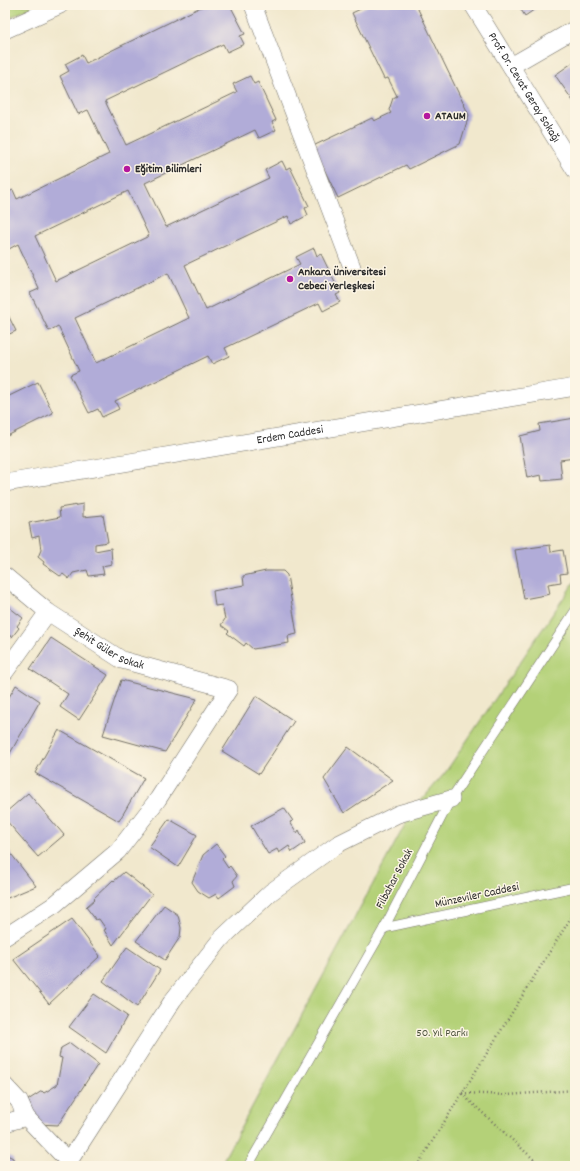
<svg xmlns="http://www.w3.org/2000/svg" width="580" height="1171" viewBox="0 0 580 1171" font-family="Dekko,sans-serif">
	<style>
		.green { fill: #b4d178; stroke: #707e52 }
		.building { fill: #b1acd8; fill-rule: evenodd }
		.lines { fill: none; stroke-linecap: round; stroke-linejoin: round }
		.service-casing { stroke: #706d64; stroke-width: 10 }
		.minor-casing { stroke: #706d64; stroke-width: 18 }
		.path { stroke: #706d64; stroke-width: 2.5; stroke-dasharray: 1 3; stroke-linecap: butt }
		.service { stroke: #fff; stroke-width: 9 }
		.minor { stroke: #fff; stroke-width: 17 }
		.poi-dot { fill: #b5179e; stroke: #fcf5e5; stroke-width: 1.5 }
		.labels { text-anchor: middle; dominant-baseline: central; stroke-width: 3; stroke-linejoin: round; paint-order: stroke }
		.street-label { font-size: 12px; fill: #2b2b2b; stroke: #fcf5e5 }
		.poi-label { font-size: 12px; font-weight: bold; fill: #2b2b2b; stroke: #fcf5e5; text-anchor: start }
		.park-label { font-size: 12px; fill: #4d543e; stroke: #fcf5e5 }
	</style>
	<rect width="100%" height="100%" fill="#fcf5e5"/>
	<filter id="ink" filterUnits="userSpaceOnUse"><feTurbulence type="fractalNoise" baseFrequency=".025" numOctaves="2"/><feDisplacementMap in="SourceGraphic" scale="8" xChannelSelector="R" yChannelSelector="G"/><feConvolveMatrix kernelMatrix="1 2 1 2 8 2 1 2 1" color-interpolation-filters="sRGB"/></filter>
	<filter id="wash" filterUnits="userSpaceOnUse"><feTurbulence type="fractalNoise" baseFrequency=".012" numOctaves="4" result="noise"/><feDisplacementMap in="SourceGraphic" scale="16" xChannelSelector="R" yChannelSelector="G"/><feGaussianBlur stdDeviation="0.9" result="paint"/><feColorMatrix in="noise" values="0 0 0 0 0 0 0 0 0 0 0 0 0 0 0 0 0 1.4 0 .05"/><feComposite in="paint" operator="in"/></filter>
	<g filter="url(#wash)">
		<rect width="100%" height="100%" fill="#f1e8cd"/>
		<g class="green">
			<polygon points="5,5 36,5 5,20"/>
			<polygon points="575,581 575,1166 220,1166 413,810 445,773"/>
		</g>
		<g id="blocks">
			<g class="building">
				<path d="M205 5H230L245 34 240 36 244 44 227 52 223 44 105 101 126 145 237 92 233 84 250 76 254 84 258 82 276 120 272 122 276 130 259 138 255 130 145 183 166 227 269 178 265 170 282 161 286 169 290 167 309 206 305 208 308 215 291 224 288 216 185 265 206 310 300 264 296 257 314 248 317 256 321 254 340 293 336 295 340 302 323 311 319 303 225 348 229 356 212 364 208 356 115 401 119 409 102 417 98 409 89 413 70 375 79 371 58 326 49 331 30 293 39 289 18 244 9 249 5 240V194L13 190 17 199 109 154 88 110 78 114 60 76 69 71 65 64 82 55 86 63ZM128 191 149 236 56 281 35 236ZM168 273 189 318 96 363 75 318Z"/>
				<polygon points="369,5 416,5 469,115 460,144 409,169 406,165 338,198 313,146 372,118 374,121 391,113 389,110 393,98 397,96 388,78 384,79 352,13"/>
				<polygon points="518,5 541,5 525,16"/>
				<polygon points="575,61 575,99 573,101 555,75"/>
				<polygon points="5,309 16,331 5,336"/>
				<polygon points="38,382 53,413 5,437 5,398"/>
				<polygon points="575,418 575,458 560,460 562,479 542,481 541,475 527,478 520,436 540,431 539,424"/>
				<polygon points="83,504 83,517 103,515 108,542 95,544 95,551 111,548 112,564 102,566 104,574 89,576 87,570 73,573 69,579 63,574 60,576 43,564 44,562 38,557 41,550 39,536 32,538 29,523 60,517 59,508"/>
				<polygon points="550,545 551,552 563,550 567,573 560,574 561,582 548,584 550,594 524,599 515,550"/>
				<polygon points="266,571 283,571 287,575 297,634 288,636 289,643 253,649 246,643 244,646 227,633 229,631 221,625 225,619 222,605 215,606 213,591 244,585 243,576"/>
				<polygon points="5,604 23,618 17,626 19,628 12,637 9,635 5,641"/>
				<polygon points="51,638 108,675 79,720 60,707 68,694 30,669"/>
				<polygon points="121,680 197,699 165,752 103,735"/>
				<polygon points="16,685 40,701 5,762 5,704"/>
				<polygon points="256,696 294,721 259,774 222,751"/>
				<polygon points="59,730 144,778 119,821 35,773"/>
				<polygon points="348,747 393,780 344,813 324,779"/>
				<polygon points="28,793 64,835 38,857 5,819 5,813"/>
				<polygon points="284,808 293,821 290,822 297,833 299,830 305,843 292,852 289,846 279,853 277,849 268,854 251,826"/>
				<polygon points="169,819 197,835 178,867 149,847"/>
				<polygon points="216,844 225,856 222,859 228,868 230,866 237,876 233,881 235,886 219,898 216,894 209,898 198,891 192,882 203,855"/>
				<polygon points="5,846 36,886 5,899"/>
				<polygon points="124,872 152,894 113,945 104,930 106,929 99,919 96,920 86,907 95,899 94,898 113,880 114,881"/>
				<polygon points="164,905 178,915 181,928 180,937 165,960 136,941"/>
				<polygon points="72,919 100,956 49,1004 13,959"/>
				<polygon points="127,947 160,970 137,1007 103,981"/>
				<polygon points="94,994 127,1016 106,1053 69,1027"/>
				<polygon points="70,1043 98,1064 58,1125 38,1124 28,1100 42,1091 44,1093 57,1085 62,1058 59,1057 61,1048"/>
				<polygon points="7,1155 13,1158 14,1166 5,1166 5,1156"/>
			</g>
		</g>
	</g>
	<g filter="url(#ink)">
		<use href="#blocks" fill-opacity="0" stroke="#706d64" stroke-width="1"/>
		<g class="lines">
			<g class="service-casing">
				<g id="service">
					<polyline points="384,928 575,887"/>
					<polyline points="248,1166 384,928 451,799 575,611"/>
				</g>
			</g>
			<g class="minor-casing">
				<g id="minor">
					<polyline points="253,5 352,267"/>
					<path id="s1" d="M473 5 575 170"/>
					<polyline points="5,30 60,5"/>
					<polyline points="511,66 575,29"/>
					<path id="s2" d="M5 483 575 387"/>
					<path id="s3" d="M5 576 48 612 122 660 229 689 158 799 118 851 54 905 5 937"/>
					<polyline points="5,672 48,612"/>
					<polyline points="5,1086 19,1101 26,1117"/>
					<polyline points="5,1123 26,1117 68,1161"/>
					<polyline points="66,1166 173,1000 221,939 271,892 338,844 398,814 451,799"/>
				</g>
			</g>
			<g class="path">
				<polyline points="462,1093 507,1095 575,1090"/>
				<polyline points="462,1094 541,1166"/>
				<polyline points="417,1166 575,911"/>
			</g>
			<use href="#service" class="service"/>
			<use href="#minor" class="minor"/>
		</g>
	</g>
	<g class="poi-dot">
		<circle cx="427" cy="116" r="4"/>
		<circle cx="127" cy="169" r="4"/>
		<circle cx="290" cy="279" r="4"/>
	</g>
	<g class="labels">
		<g class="street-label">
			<text stroke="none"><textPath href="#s1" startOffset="97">Prof. Dr. Cevat Geray Sokağı</textPath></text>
			<text stroke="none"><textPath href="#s2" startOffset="289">Erdem Caddesi</textPath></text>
			<text stroke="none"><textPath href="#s3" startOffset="128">Şehit Güler Sokak</textPath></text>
			<text transform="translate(395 879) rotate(-62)">Filbahar Sokak</text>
			<text transform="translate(477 896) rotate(-12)">Münzeviler Caddesi</text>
		</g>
		<g class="poi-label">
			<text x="435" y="116">ATAUM</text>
			<text x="135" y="169">Eğitim Bilimleri</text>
			<text x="298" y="272">Ankara Üniversitesi<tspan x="298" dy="14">Cebeci Yerleşkesi</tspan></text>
		</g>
		<g class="park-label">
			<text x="442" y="1033">50. Yıl Parkı</text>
		</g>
	</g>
	<rect width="580" height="1171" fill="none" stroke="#fcf5e5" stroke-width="20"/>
</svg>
